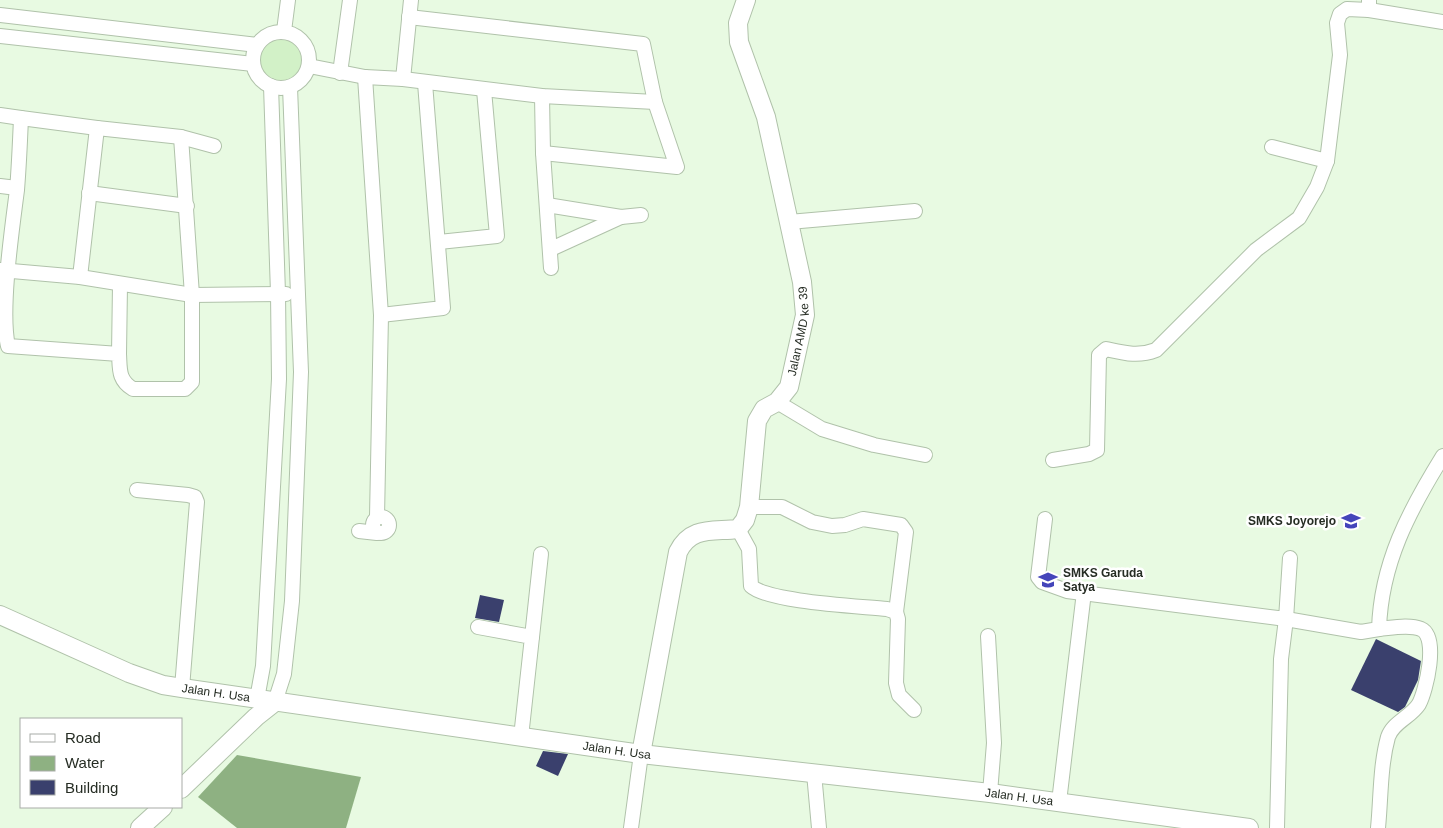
<svg xmlns="http://www.w3.org/2000/svg" width="1443" height="828" viewBox="0 0 1443 828" font-family="Arial,sans-serif">
	<style>
		.green { fill: #d2f1c7 }
		.water { fill: #8eb182 }
		.building { fill: #3a406d }
		.lines { fill: none; stroke-linecap: round; stroke-linejoin: round }
		.minor-casing { stroke: #b0c2aa; stroke-width: 16 }
		.tertiary-casing { stroke: #b0c2aa; stroke-width: 20 }
		.minor { stroke: #fff; stroke-width: 14 }
		.tertiary { stroke: #fff; stroke-width: 18 }
		.labels { text-anchor: middle; dominant-baseline: central; stroke-width: 5; stroke-linejoin: round; paint-order: stroke }
		.street-label { font-size: 12px; fill: #262d24; stroke: #fff }
		.poi-label { font-size: 12px; font-weight: bold; fill: #262d24; stroke: #fff; text-anchor: end }
	</style>
	<rect width="100%" height="100%" fill="#e8fae2"/>
	<circle class="green" cx="275" cy="63" r="27"/>
	<polygon class="water" points="237,755 361,777 346,828 237,828 198,797"/>
	<g class="building">
		<polygon points="480,595 504,600 499,622 475,618"/>
		<polygon points="1376,639 1421,661 1418,680 1405,707 1398,712 1351,690"/>
		<polygon points="543,751 568,754 558,776 536,766"/>
	</g>
	<g class="lines">
		<g class="minor-casing">
			<g id="minor">
				<polyline points="1369,1 1369,10 1443,22"/>
				<polyline points="0,15 257,45"/>
				<polyline points="409,17 643,44 655,102"/>
				<polyline points="284,31 288,0"/>
				<circle cx="281" cy="60" r="28"/>
				<polyline points="0,36 253,64"/>
				<polyline points="309,66 365,77 403,79 542,96 655,102 677,167 543,153"/>
				<polyline points="340,73 350,0"/>
				<polyline points="365,77 381,315 377,517"/>
				<polyline points="403,79 411,0"/>
				<polyline points="542,96 543,153 551,268"/>
				<polyline points="0,115 21,118"/>
				<path d="M97 128 21 118C20 142 19 166 17 190 12 229 0 311 8 346L119 354C120 369 118 380 133 389H185L192 382V295L181 137"/>
				<polyline points="1272,147 1327,161"/>
				<polyline points="0,186 17,188"/>
				<polyline points="89,193 187,206"/>
				<polyline points="547,205 621,217 641,215"/>
				<polyline points="789,222 915,211"/>
				<polyline points="439,242 497,236 484,90"/>
				<polyline points="551,249 621,217"/>
				<polyline points="0,270 80,277 192,295 286,294"/>
				<polyline points="80,277 97,128 181,137 214,146"/>
				<polyline points="381,315 443,308 425,83"/>
				<polyline points="119,354 120,285"/>
				<polyline points="777,402 822,429 874,445 925,455"/>
				<path d="M1053 460 1089 454 1097 450 1099 355 1106 349C1124 353 1138 357 1156 350L1256 250 1299 218 1317 187 1327 161 1340 55 1337 23 1340 14 1347 9 1369 10"/>
				<polyline points="137,490 188,495 195,497 197,502 182,688"/>
				<polyline points="749,507 782,507 812,522 832,526 845,525 863,519 901,525 906,532 896,612"/>
				<circle cx="381" cy="525" r="8"/>
				<polyline points="1045,519 1038,577 1042,582 1067,591 1286,619 1290,558"/>
				<path d="M738 529 749 549 751 586C768 602 859 606 887 609L896 612 898 619 896 683 899 695 914 710"/>
				<polyline points="359,531 377,533"/>
				<polyline points="478,627 532,637 521,737"/>
				<polyline points="988,636 994,743 990,793"/>
				<polyline points="532,637 541,554"/>
				<polyline points="257,699 263,666 279,379 278,293 271,86"/>
				<polyline points="275,702 284,674 292,601 301,372 290,87"/>
				<polyline points="814,773 819,828"/>
				<polyline points="1059,802 1084,592"/>
				<polyline points="631,828 641,754"/>
				<path d="M1277 828 1281 659 1286 619 1361 632 1379 629C1381 563 1409 511 1443 456"/>
				<path d="M1378 828C1381 798 1380 766 1388 737 1393 722 1411 717 1419 704 1426 691 1439 637 1421 629 1409 624 1391 628 1379 629"/>
			</g>
		</g>
		<g class="tertiary-casing">
			<g id="tertiary">
				<path id="s1" d="M0 615 129 673 163 685 182 688 641 754 990 793 1249 828"/>
				<path id="s2" d="M641 754 678 552C691 526 712 532 738 529L745 520 749 507 757 421 764 409 777 402 789 387 805 315 802 282 766 117 739 42 738 23 746 0"/>
				<polyline points="181,789 256,717 275,702"/>
				<polyline points="140,828 163,807"/>
			</g>
		</g>
		<use href="#minor" class="minor"/>
		<use href="#tertiary" class="tertiary"/>
	</g>
	<defs>
		<g id="school-bare" transform="scale(1.5)"><path d="M0-5L7-2L0 1L-7-2ZM-4 1L0 2.5L4 1V4Q0 6-4 4Z" fill="#4445ba" stroke="#fff" stroke-width="2.5" paint-order="stroke"/></g>
	</defs>
	<g fill-rule="evenodd">
		<use href="#school-bare" x="1351" y="521"/>
		<use href="#school-bare" x="1048" y="580"/>
	</g>
	<g class="labels">
		<g class="street-label">
			<text stroke="none"><textPath href="#s2" startOffset="490">Jalan AMD ke 39</textPath></text>
			<text stroke="none"><textPath href="#s1" startOffset="231">Jalan H. Usa</textPath></text>
			<text stroke="none"><textPath href="#s1" startOffset="636">Jalan H. Usa</textPath></text>
			<text stroke="none"><textPath href="#s1" startOffset="1041">Jalan H. Usa</textPath></text>
		</g>
		<g class="poi-label">
			<text x="1336" y="521">SMKS Joyorejo</text>
			<text x="1063" y="573" text-anchor="start">SMKS Garuda<tspan x="1063" dy="14">Satya</tspan></text>
		</g>
	</g>
	<rect x="20" y="718" width="162" height="90" fill="#ffffff" stroke="#a8aba7"/>
	<rect x="30" y="734" width="25" height="8" fill="#ffffff" stroke="#a8aba7"/>
	<text x="65" y="743" font-size="15" fill="#262d24">Road</text>
	<rect x="30" y="756" width="25" height="15" fill="#8eb182" stroke="#a8aba7"/>
	<text x="65" y="768" font-size="15" fill="#262d24">Water</text>
	<rect x="30" y="780" width="25" height="15" fill="#3a406d" stroke="#a8aba7"/>
	<text x="65" y="793" font-size="15" fill="#262d24">Building</text>
</svg>
